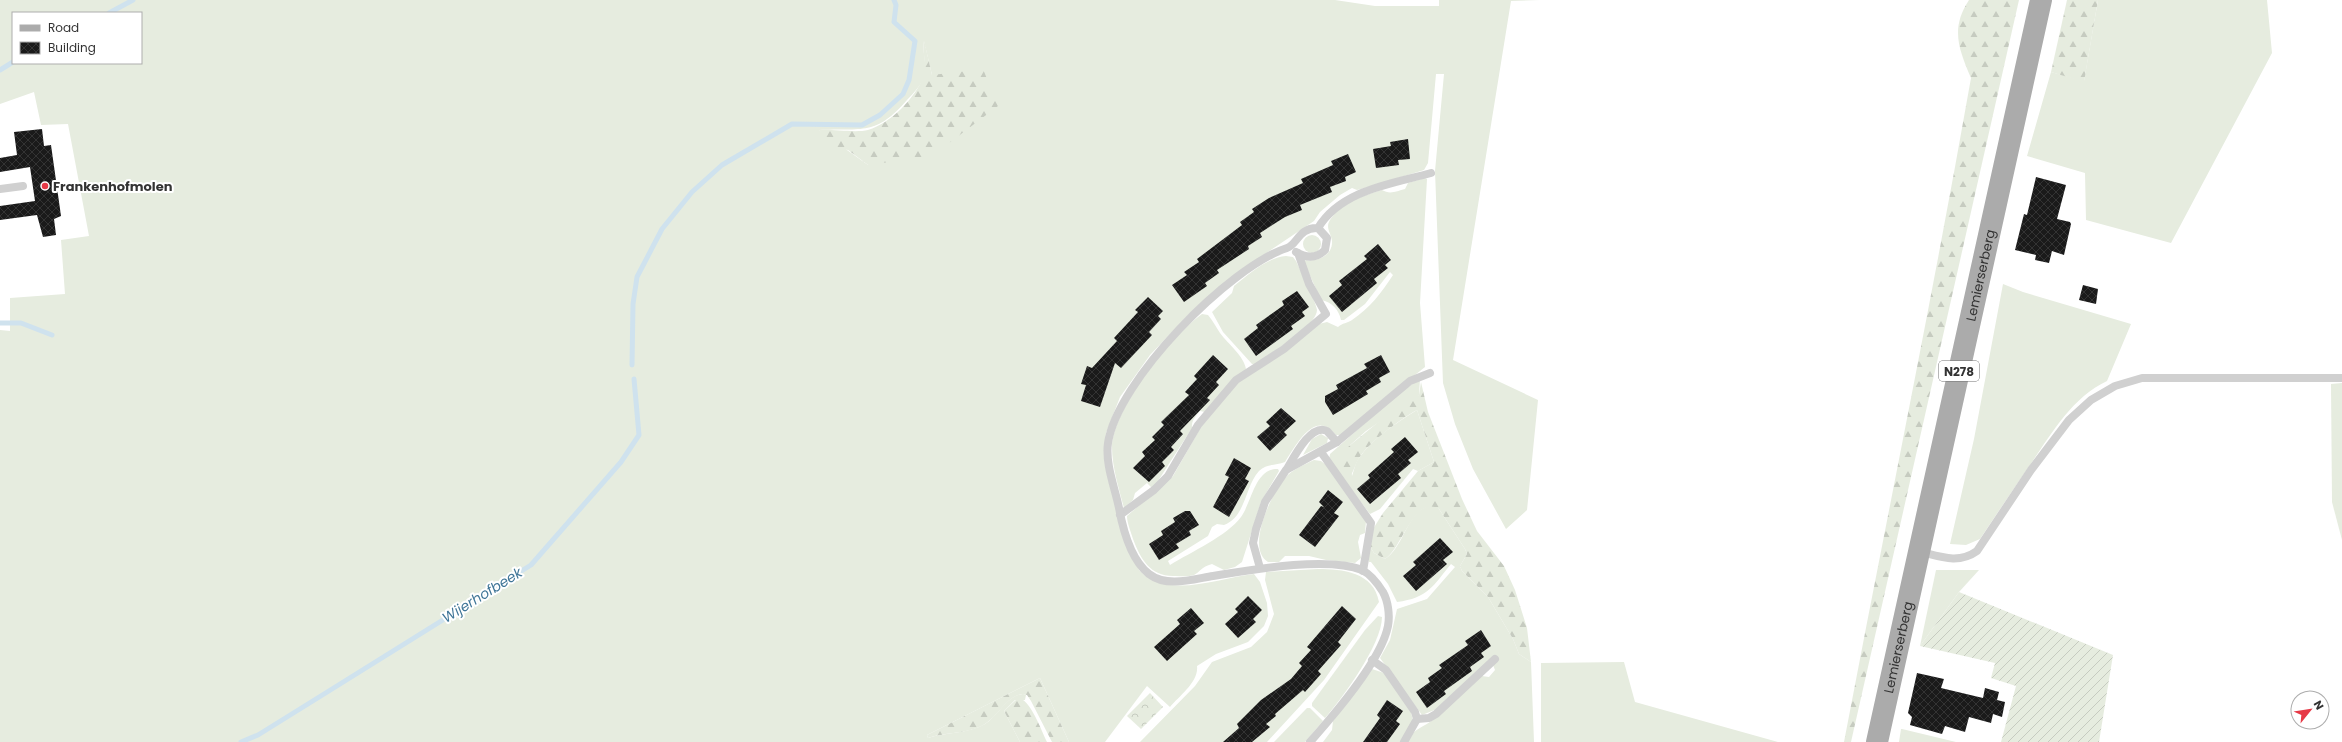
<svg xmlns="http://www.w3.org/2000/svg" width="2342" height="742" viewBox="0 0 2342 742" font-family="Poppins,sans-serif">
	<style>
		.grass { fill: #e6ecdf; fill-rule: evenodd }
		.forest { fill: url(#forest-firs) }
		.park { fill: url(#park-crowns) }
		.garden { fill: url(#garden-furrows) }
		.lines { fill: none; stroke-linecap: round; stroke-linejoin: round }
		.stream { stroke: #cfe2ee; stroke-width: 5 }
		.building { fill: url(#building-cross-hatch) }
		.lane { stroke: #d0d0d0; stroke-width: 8 }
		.primary { stroke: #ababab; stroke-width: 22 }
		.poi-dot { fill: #e63946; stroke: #fff; stroke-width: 1.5 }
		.labels { text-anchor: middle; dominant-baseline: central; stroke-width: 4; stroke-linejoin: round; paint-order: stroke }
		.shield { fill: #fff; stroke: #707070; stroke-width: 1 }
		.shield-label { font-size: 12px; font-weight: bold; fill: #333 }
		.poi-label { font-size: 13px; font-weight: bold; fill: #333; stroke: #fff; text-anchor: start }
		.street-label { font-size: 13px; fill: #333; stroke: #fff }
		.water-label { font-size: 14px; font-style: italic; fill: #3f7597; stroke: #fff }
	</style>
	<defs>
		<pattern id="forest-firs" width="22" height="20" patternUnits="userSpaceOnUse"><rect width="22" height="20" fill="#e6ecdf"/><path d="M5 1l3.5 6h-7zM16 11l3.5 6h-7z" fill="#c6cbc0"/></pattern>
		<pattern id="park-crowns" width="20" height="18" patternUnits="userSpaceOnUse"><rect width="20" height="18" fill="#e6ecdf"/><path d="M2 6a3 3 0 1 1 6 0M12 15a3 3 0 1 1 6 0" fill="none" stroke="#c6cbc0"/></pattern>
		<pattern id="garden-furrows" width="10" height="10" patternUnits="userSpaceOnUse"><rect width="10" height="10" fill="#e6ecdf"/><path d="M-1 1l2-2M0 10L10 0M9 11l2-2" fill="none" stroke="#c6cbc0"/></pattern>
		<pattern id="building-cross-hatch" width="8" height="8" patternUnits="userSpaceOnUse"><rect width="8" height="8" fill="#1a1a1a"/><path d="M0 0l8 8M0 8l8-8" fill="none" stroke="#333"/></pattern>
	</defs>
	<rect width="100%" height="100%" fill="#fff"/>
	<g class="grass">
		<path d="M0 0H1335L1375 6H1439V0H1540L1511 1 1453 360 1538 400 1527 510 1506 529 1473 469 1455 424 1443 383 1435 171 1444 74H1436L1428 163 1424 170 1365 188 1357 190 1352 188 1340 195 1320 212 1314 221 1238 272 1190 313 1150 355 1120 397 1106 433 1104 456 1139 570C1167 600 1218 578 1254 574L1260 582 1267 603 1268 616 1264 626 1248 642 1216 654 1197 666C1199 682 1179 696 1170 707L1147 686 1105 742H1069L1040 678 927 735 928 738C946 732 968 734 985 724 998 716 1007 695 1023 694L1026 695 1025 700H1015L1004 711 1020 742H0V330L10 331V298L65 294 61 240 89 236 68 124 41 125 34 92 0 104ZM13 13H141V63H13ZM924 41 932 75 868 165 819 130C863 128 876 136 907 100 913 94 923 83 925 75 927 64 922 52 924 41Z"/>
		<polygon points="2098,0 2267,0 2272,53 2171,243 2086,220 2085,173 2027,156 2051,72 2084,81"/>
		<path d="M1425 178 1427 179 1420 303 1425 367 1340 435H1336C1315 408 1296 445 1285 462 1276 466 1267 463 1259 471 1245 486 1246 517 1224 525L1217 524 1212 527 1208 536 1168 561 1170 565C1191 552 1227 536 1241 517 1252 502 1255 468 1278 469L1279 471 1261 502 1242 562 1235 567 1224 570 1212 564C1201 567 1200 572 1194 575 1188 577 1181 576 1175 576 1151 577 1141 560 1133 539 1131 532 1127 523 1127 516L1173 476 1201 427 1239 381 1319 324 1327 322 1338 327C1342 323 1348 323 1352 320 1370 308 1382 292 1393 275L1390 272 1365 304 1344 320H1341C1339 310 1332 302 1321 300L1303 260C1315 262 1333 257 1332 241 1331 233 1325 228 1330 220 1341 203 1364 195 1382 190 1390 195 1397 191 1405 189L1408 183Z"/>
		<circle cx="1312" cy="244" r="9"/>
		<path d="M1286 256 1293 257 1296 261C1300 269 1317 305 1317 310 1317 326 1268 355 1255 364H1252L1223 332 1212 312 1232 293 1234 286C1249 274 1266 258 1286 256Z"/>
		<path d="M2003 284 2023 292 2131 324 2107 381C2071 398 2050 436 2028 468 2012 491 1996 515 1980 539L1966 545 1950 544 1974 439Z"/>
		<path d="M1202 314 1208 315C1213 321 1216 327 1220 333 1228 344 1244 356 1246 369L1205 412 1200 411C1196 416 1191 421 1192 428L1156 484 1152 488 1147 483 1135 493 1133 500 1124 508C1119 489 1112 467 1112 447 1113 409 1171 336 1202 314Z"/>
		<path d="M1420 379 1419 395 1366 431 1349 446 1352 476C1354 471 1355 463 1359 458 1373 438 1396 423 1417 410L1434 462 1418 471 1413 469 1380 509 1370 514 1329 460 1330 454 1398 394Z"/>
		<polygon points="2342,383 2342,540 2332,502 2331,384"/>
		<polygon points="1321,434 1328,438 1327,443 1303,455 1312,439"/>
		<path d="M1314 460 1321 461 1326 465 1366 521 1365 533 1360 535 1358 542 1361 558 1355 563 1326 560 1309 556H1285L1279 562H1268C1245 548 1272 493 1285 478 1293 469 1304 465 1314 460Z"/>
		<path d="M1434 505 1439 509 1465 549 1467 554 1460 566 1462 571 1488 597 1513 639 1519 654 1531 662 1534 742H1407C1416 726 1422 729 1435 718 1451 705 1466 690 1482 676L1489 677 1495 670 1493 665 1437 709 1422 715 1380 658 1390 640 1397 609 1427 599 1455 567 1451 564C1433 586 1428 598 1397 602L1388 584 1371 562H1369V545L1374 553 1385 559C1405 547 1407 507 1434 505Z"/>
		<path d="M1318 569C1342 569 1374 572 1379 602L1324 680 1267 742H1140L1195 686 1212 662 1251 647 1267 632 1274 614 1265 580 1266 572Z"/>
		<polygon points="1936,570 1979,570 1959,592 1920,646"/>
		<path d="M1378 616 1382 617C1382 644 1343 697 1325 718L1312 706V703L1365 630Z"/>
		<polygon points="1624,662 1635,702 1778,742 1541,742 1541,663"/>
		<polygon points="1372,669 1384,673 1411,712 1413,721 1400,742 1323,742 1332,730 1333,721"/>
		<polygon points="1307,708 1310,708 1323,721 1305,742 1274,742"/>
		<polygon points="1901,729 1902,729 1956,742 1899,742"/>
	</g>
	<g class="forest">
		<path d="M1969 0H2019L1851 742H1844C1886 521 1932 300 1971 78 1959 49 1950 29 1969 0Z"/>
		<polygon points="2067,0 2098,0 2084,82 2051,72"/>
		<path d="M924 40 932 75 983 69 998 106 932 156 868 165 848 150 833 148 819 130C832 129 856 133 868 130 891 123 915 98 924 76 927 69 922 49 924 40Z"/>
		<path d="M1421 382 1428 412 1462 499 1477 531 1504 566 1515 590 1527 628 1531 662 1519 654 1513 639 1488 597 1462 571 1460 566 1467 554 1465 549 1439 509C1415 494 1401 550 1385 559L1374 553 1369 545 1373 529 1383 513 1418 471 1434 462 1417 410C1401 419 1366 444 1358 460 1353 469 1353 476 1344 483 1338 467 1339 460 1349 446L1409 397 1419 395Z"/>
		<path d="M1040 678 1069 742H1052L1031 701 1027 695 1021 694C1005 699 999 715 985 724 969 734 946 732 928 738L927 735Z"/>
		<path d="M1018 698C1030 698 1042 732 1047 742H1020L1004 711Z"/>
	</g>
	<polygon class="park" points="1150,693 1163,707 1141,729 1127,716"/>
	<polygon class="garden" points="1959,592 2113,655 2099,742 2001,742 2016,686 1991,678 1995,663 1920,646"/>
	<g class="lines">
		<g class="stream">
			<polyline points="109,13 133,0"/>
			<polyline points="0,70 13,62"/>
			<polyline points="0,323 21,323 52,335"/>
			<polyline points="632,365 633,304 637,277 662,229 692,192 722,165 792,124 862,125 880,115 903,94 909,80 915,41 894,22 896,5 894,0"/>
			<polyline points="241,742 258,735 324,694 531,565 621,462 639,435 634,379"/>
		</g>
	</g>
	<g class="building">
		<polygon points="42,129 44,146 51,145 61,216 54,219 56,235 43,237 37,215 0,220 0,206 35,201 30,167 0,172 0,158 17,155 14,132"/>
		<polygon points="1408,139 1410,159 1398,160 1399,165 1376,168 1373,149 1391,146 1390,142"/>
		<polygon points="1348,154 1356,172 1345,177 1346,181 1330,187 1332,192 1300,205 1302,210 1285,217 1260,233 1262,237 1248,246 1249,249 1217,270 1219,273 1205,283 1207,286 1184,302 1172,285 1187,275 1184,272 1199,262 1197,259 1242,225 1240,222 1254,212 1252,209 1269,198 1303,183 1301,179 1333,165 1331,161"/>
		<polygon points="2036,177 2066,185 2057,219 2070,222 2071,224 2064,255 2052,251 2049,263 2035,260 2036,255 2015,250 2024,214 2027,215"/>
		<polygon points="1378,244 1391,260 1385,265 1388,268 1374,279 1377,283 1342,312 1329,296 1342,285 1339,281 1367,259 1364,256"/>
		<polygon points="2083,285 2098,289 2096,304 2079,300"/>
		<polygon points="1297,291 1309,307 1302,312 1305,316 1291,326 1293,329 1256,356 1244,339 1258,328 1256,325 1284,305 1282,301"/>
		<polygon points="1148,297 1163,311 1158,316 1161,319 1149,332 1152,335 1121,368 1115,363 1100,407 1081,401 1086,385 1081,384 1087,366 1092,368 1117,341 1114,338 1138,312 1135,310"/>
		<polygon points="1213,355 1228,369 1216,382 1219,385 1207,398 1210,400 1180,431 1183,434 1171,447 1174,450 1162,462 1165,466 1149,482 1133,468 1145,456 1142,452 1155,440 1152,437 1164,425 1161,422 1189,395 1185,392 1197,379 1194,376"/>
		<polygon points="1381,355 1390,372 1379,378 1381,382 1366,391 1368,394 1333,415 1325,402 1325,396 1338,389 1336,385 1367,368 1364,364"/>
		<polygon points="1281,408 1296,421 1284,432 1287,435 1270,451 1257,437 1270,426 1266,422"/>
		<polygon points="1405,437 1418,452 1408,460 1411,463 1398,474 1401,478 1370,504 1357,489 1370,478 1368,475 1394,452 1391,449"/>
		<polygon points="1234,458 1251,468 1245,479 1249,481 1229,517 1213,507 1229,477 1225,475"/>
		<polygon points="1328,490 1343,502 1334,513 1339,516 1315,547 1299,535 1321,506 1324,507 1319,502"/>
		<polygon points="1185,511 1190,511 1199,525 1189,531 1191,535 1176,544 1179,548 1159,560 1149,544 1163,535 1161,531 1175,522 1173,518"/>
		<polygon points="1440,538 1453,552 1443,560 1447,564 1416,591 1403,576 1416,565 1413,562"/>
		<polygon points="1248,596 1262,610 1253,619 1256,622 1238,638 1225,624 1238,612 1235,609"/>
		<polygon points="1342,606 1356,619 1338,642 1341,645 1318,671 1321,674 1305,692 1303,690 1275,714 1276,716 1266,724 1270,727 1252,742 1223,742 1239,728 1237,724 1261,700 1291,679 1302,666 1299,663 1311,650 1307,647"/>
		<polygon points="1191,608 1204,623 1194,631 1197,634 1167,661 1154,647 1180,624 1177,620"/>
		<polygon points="1481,630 1491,646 1481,653 1484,657 1470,667 1472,671 1444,691 1446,694 1427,708 1416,692 1430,682 1428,678 1442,668 1439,665 1468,645 1465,641"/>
		<polygon points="1917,673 1944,679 1941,688 1983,698 1985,688 1999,692 1997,700 2005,702 2002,717 1993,714 1991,723 1969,717 1965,732 1945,726 1942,734 1910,725 1912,717 1908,713"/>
		<polygon points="1387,700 1403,711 1396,721 1400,724 1387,742 1363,742 1380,718 1377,715"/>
	</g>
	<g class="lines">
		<g class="lane">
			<polyline points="0,189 23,186"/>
			<path d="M1296 252C1306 258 1316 259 1325 250L1327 238 1318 228"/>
			<polyline points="1321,452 1371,523 1363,571"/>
			<path d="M1287 469C1294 457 1311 423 1327 431L1337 442"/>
			<polyline points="1120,515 1154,490 1168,476 1198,425 1236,380 1284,349 1326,314 1309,284 1298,253"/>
			<path d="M1921 552C1941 557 1959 564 1977 551L2031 470 2069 420 2091 400 2115 386 2142 378H2342"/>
			<polyline points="1260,568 1253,543 1256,529 1265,502 1286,470 1337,442 1410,381 1430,373"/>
			<polyline points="1372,660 1386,670 1415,712 1417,719 1404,742"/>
			<polyline points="1417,719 1429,718 1436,714 1495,659"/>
			<path d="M1310 742C1334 715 1381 661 1388 626 1390 615 1388 601 1383 592 1378 584 1370 574 1362 570 1327 556 1250 570 1213 576 1194 579 1167 588 1149 574 1131 560 1123 530 1119 508 1115 488 1105 464 1108 443 1117 381 1229 267 1287 248 1297 245 1299 227 1318 228 1341 190 1391 184 1431 173"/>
		</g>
		<path class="primary" id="s1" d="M1877 742 2041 0"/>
	</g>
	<circle class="poi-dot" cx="45" cy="186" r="4"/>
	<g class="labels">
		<rect class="shield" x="1939" y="361" width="40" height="20" rx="3"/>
		<g class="shield-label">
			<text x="1959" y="371">N278</text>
		</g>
		<g class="poi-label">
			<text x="53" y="186">Frankenhofmolen</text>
		</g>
		<g class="street-label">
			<text stroke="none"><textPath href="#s1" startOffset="478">Lemierserberg</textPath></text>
			<text stroke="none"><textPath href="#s1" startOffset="97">Lemierserberg</textPath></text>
		</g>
		<g class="water-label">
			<text transform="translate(482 595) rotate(-32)">Wijerhofbeek</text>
		</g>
	</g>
	<rect x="12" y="12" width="130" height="52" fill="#ffffff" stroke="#adadad"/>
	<rect x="20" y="25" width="20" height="6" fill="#ababab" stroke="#adadad"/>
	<text x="48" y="32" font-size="12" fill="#333333">Road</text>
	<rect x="20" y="42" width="20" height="12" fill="url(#building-cross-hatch)" stroke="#adadad"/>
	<text x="48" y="52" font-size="12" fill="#333333">Building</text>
	<g transform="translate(2310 710) rotate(60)"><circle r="19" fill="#ffffff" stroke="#adadad"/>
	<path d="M0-3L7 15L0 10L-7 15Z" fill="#e63946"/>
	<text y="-6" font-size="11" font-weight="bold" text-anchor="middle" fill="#333333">N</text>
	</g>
</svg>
